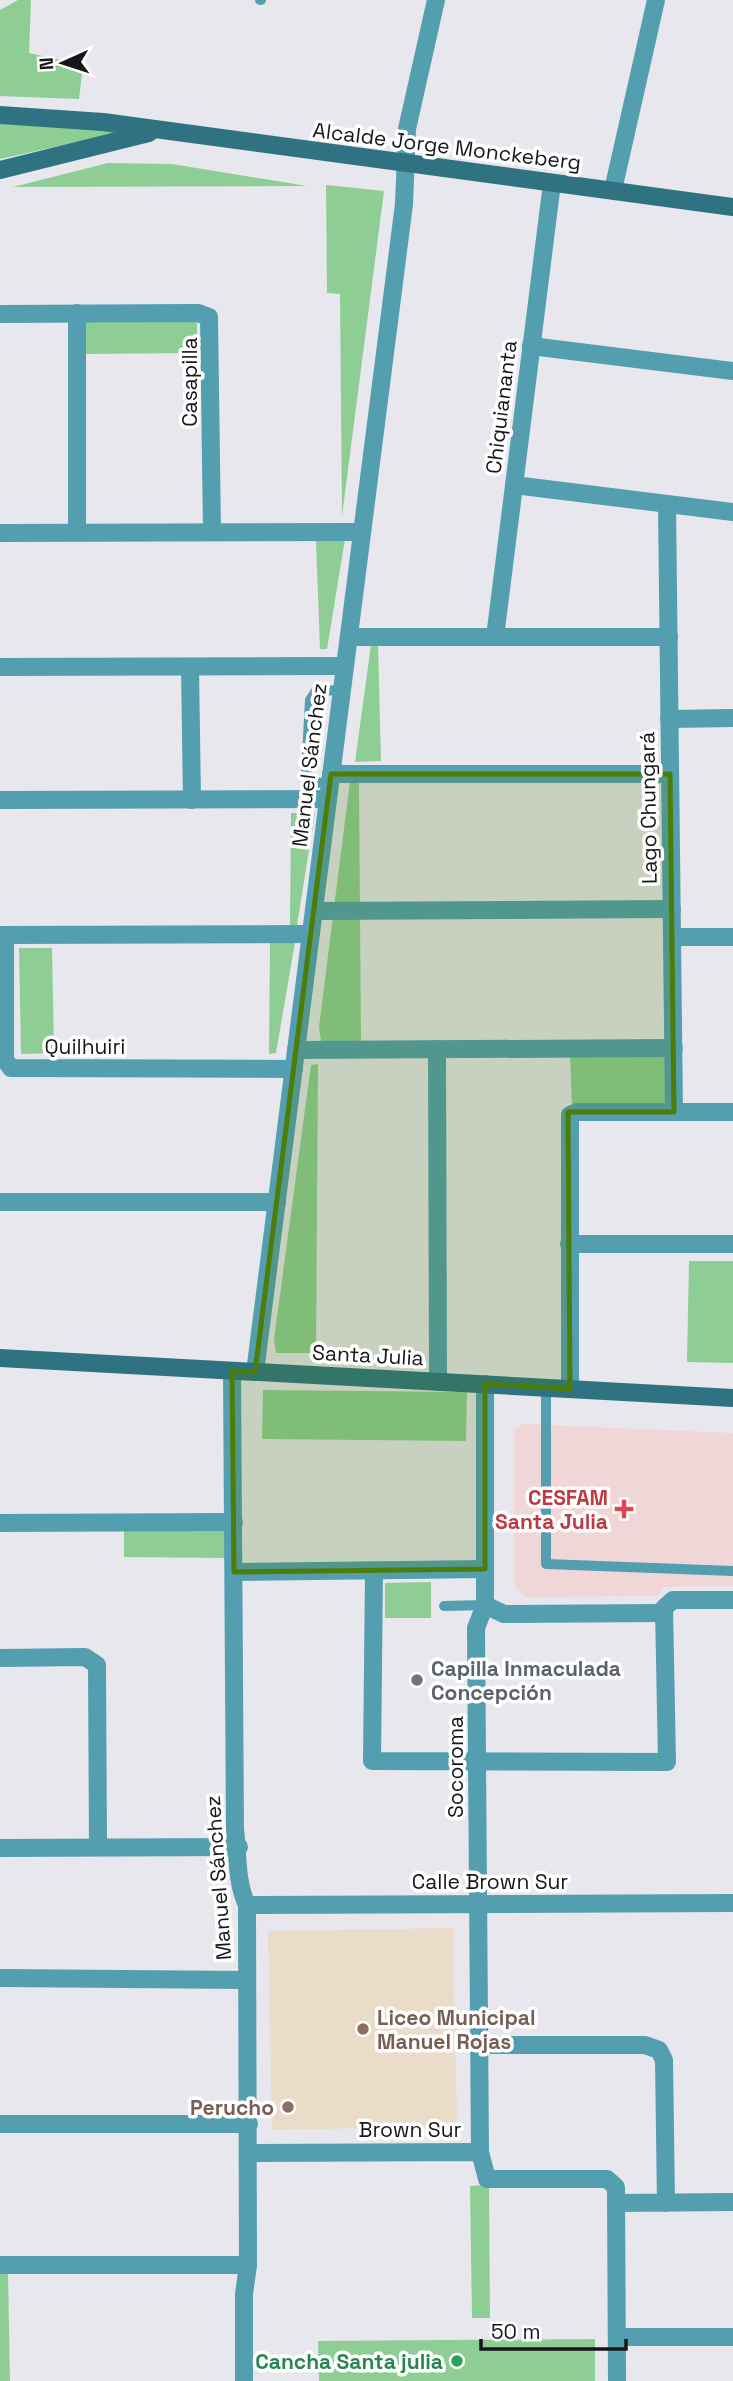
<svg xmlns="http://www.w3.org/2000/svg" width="733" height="2381" viewBox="0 0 733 2381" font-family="'Space Grotesk',sans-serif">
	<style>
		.education { fill: #ebdbc9 }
		.medical { fill: #f1d6d8 }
		.green { fill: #8ece94 }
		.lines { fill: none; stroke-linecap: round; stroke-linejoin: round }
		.lane { stroke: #539eaf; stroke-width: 10 }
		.street { stroke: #539eaf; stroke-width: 18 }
		.secondary { stroke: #2f7382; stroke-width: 18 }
		.marked { fill: #4c7d08; fill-opacity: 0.2; stroke: #4c7d08; stroke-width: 5; stroke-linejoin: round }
		.health-dot { fill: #e0444e; stroke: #fff; stroke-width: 2.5 }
		.worship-dot { fill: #6b7280; stroke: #fff; stroke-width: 2.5 }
		.education-dot { fill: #8d6e63; stroke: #fff; stroke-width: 2.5 }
		.leisure-dot { fill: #2e9e5b; stroke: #fff; stroke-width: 2.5 }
		.labels { text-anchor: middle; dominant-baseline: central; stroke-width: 7; stroke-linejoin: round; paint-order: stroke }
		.street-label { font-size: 21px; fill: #161618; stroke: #fff }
		.health-label { font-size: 21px; font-weight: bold; fill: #be3a42; stroke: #fff; text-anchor: end }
		.worship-label { font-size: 21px; font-weight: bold; fill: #5b616d; stroke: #fff; text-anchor: start }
		.education-label { font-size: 21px; font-weight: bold; fill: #785e54; stroke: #fff; text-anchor: start }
		.leisure-label { font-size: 21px; font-weight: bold; fill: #27864d; stroke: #fff; text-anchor: end }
	</style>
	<rect width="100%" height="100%" fill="#e8e7ed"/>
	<polygon class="education" points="453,1928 457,2126 272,2130 268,1931"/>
	<polygon class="medical" points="523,1424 733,1433 733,1586 664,1587 657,1596 525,1597 514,1584 514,1430"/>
	<g class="green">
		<polygon points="18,0 31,0 29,53 83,65 79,99 0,96 0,10"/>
		<polygon points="0,121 127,131 0,159"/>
		<polygon points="108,163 172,164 307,186 13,187"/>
		<polygon points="326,185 384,191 342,516 340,294 327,293"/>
		<polygon points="197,321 197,353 83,354 83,322"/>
		<polygon points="345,539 327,649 320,649 316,541"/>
		<polygon points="378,643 381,761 355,762 371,645"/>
		<polygon points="350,781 359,781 361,1042 321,1041 319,1027"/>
		<polygon points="291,813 315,813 297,925 290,925"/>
		<polygon points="270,942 295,942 276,1053 269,1054"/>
		<polygon points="19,948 52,948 54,1053 21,1054"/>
		<polygon points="665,1054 666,1103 572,1106 570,1055"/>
		<polygon points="318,1064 316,1353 276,1353 274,1339 311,1065"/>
		<polygon points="689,1261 733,1261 733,1363 687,1362"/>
		<polygon points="263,1390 467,1392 466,1441 262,1439"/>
		<polygon points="124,1529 226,1530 226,1558 124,1557"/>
		<polygon points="431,1582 431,1618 385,1618 385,1583"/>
		<polygon points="489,2185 490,2318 472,2318 470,2186"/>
		<polygon points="0,2273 8,2273 10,2381 0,2381"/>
		<polygon points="595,2339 595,2381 319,2381 318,2341"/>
	</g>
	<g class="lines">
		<g class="lane">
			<polyline points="260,0 261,0"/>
			<polyline points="330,784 314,782 306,774 310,700 316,691 342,690"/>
			<polyline points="546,1388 546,1564 733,1571"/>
			<polyline points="444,1606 485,1605"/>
		</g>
		<g class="street">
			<polyline points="613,190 656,0"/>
			<polyline points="77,313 77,532"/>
			<polyline points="0,314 198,313 209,317 212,532"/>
			<polyline points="531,346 733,371"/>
			<polyline points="514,485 733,512"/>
			<polyline points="667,504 674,1112"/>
			<polyline points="0,533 362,532"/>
			<polyline points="349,637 669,637"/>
			<polyline points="495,637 552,183"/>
			<polyline points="0,667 345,666"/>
			<polyline points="190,667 192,800"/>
			<polyline points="669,719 733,718"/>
			<polyline points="331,774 670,774"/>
			<polyline points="0,800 328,799"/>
			<polyline points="314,911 672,909"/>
			<polyline points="0,935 311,934"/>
			<polyline points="5,935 5,1060 11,1068 294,1069"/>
			<polyline points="672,937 733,937"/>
			<polyline points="437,1049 438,1382"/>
			<polyline points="296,1050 674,1048"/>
			<polyline points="0,1202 277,1202"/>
			<polyline points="569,1244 733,1244"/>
			<path d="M232 1371 235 1829C238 1854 236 1882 247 1905L248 2265 244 2294V2381"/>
			<polyline points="255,1372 404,204 407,129 436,0"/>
			<polyline points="570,1389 570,1115 577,1112 733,1112"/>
			<polyline points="0,1523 234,1522"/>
			<polyline points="374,1571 372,1761 667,1762 664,1608 673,1600 733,1600"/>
			<polyline points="234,1572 485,1569"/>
			<polyline points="485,1605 504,1614 663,1613"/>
			<polyline points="0,1658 85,1657 97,1665 98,1847"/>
			<polyline points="0,1848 239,1847"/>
			<polyline points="247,1905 733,1903"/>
			<polyline points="0,1978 247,1980"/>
			<polyline points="479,2045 645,2045 659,2050 664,2060 666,2203"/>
			<polyline points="0,2124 249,2124"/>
			<polyline points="480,2152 476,1628 485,1605 485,1384"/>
			<polyline points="249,2153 480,2152 487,2179 607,2179 616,2187 616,2192 617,2381"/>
			<polyline points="617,2203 733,2202"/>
			<polyline points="0,2265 248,2265"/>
			<polyline points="617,2337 733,2337"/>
		</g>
		<g class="secondary">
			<polyline points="0,115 103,122 733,207"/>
			<polyline points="0,170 149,133"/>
			<polyline points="0,1358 733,1398"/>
		</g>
	</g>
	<path class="marked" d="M331 774H670L674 1112H568L570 1389 485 1384V1569L234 1572 232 1371 255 1372Z"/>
	<path class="health-dot" d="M620.5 1498.5h7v7h7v7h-7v7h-7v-7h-7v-7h7z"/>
	<circle class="worship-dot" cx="417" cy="1680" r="7"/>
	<g class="education-dot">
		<circle cx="363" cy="2029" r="7"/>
		<circle cx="288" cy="2107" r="7"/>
	</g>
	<circle class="leisure-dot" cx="457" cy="2361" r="7"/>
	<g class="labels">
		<g class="street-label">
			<text transform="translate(447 146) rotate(7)">Alcalde Jorge Monckeberg</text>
			<text transform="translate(189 382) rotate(-90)">Casapilla</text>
			<text transform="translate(501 407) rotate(-83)">Chiquiananta</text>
			<text transform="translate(309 765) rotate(-83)">Manuel Sánchez</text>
			<text transform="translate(648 808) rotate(-91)">Lago Chungará</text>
			<text x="85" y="1046">Quilhuiri</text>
			<text transform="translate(368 1355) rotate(3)">Santa Julia</text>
			<text transform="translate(455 1767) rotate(-90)">Socoroma</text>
			<text transform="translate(218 1878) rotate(-94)">Manuel Sánchez</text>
			<text x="490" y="1881">Calle Brown Sur</text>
			<text x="410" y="2129">Brown Sur</text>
		</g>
		<g class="health-label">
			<text x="608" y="1497">CESFAM<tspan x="608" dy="24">Santa Julia</tspan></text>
		</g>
		<g class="worship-label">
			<text x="431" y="1668">Capilla Inmaculada<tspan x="431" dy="24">Concepción</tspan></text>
		</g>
		<g class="education-label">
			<text x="377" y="2017">Liceo Municipal<tspan x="377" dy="24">Manuel Rojas</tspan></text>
			<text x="274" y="2107" text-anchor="end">Perucho</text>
		</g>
		<g class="leisure-label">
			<text x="443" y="2361">Cancha Santa julia</text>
		</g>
	</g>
	<g transform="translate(63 63) rotate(267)" stroke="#ffffff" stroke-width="5" paint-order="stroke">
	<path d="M0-5L12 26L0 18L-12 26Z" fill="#161618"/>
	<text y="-10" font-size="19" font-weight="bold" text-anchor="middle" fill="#161618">N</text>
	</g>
	<path d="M481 2339v10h145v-10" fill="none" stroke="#161618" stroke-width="3.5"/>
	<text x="491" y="2339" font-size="21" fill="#161618" stroke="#ffffff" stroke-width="5" paint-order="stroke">50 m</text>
</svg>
